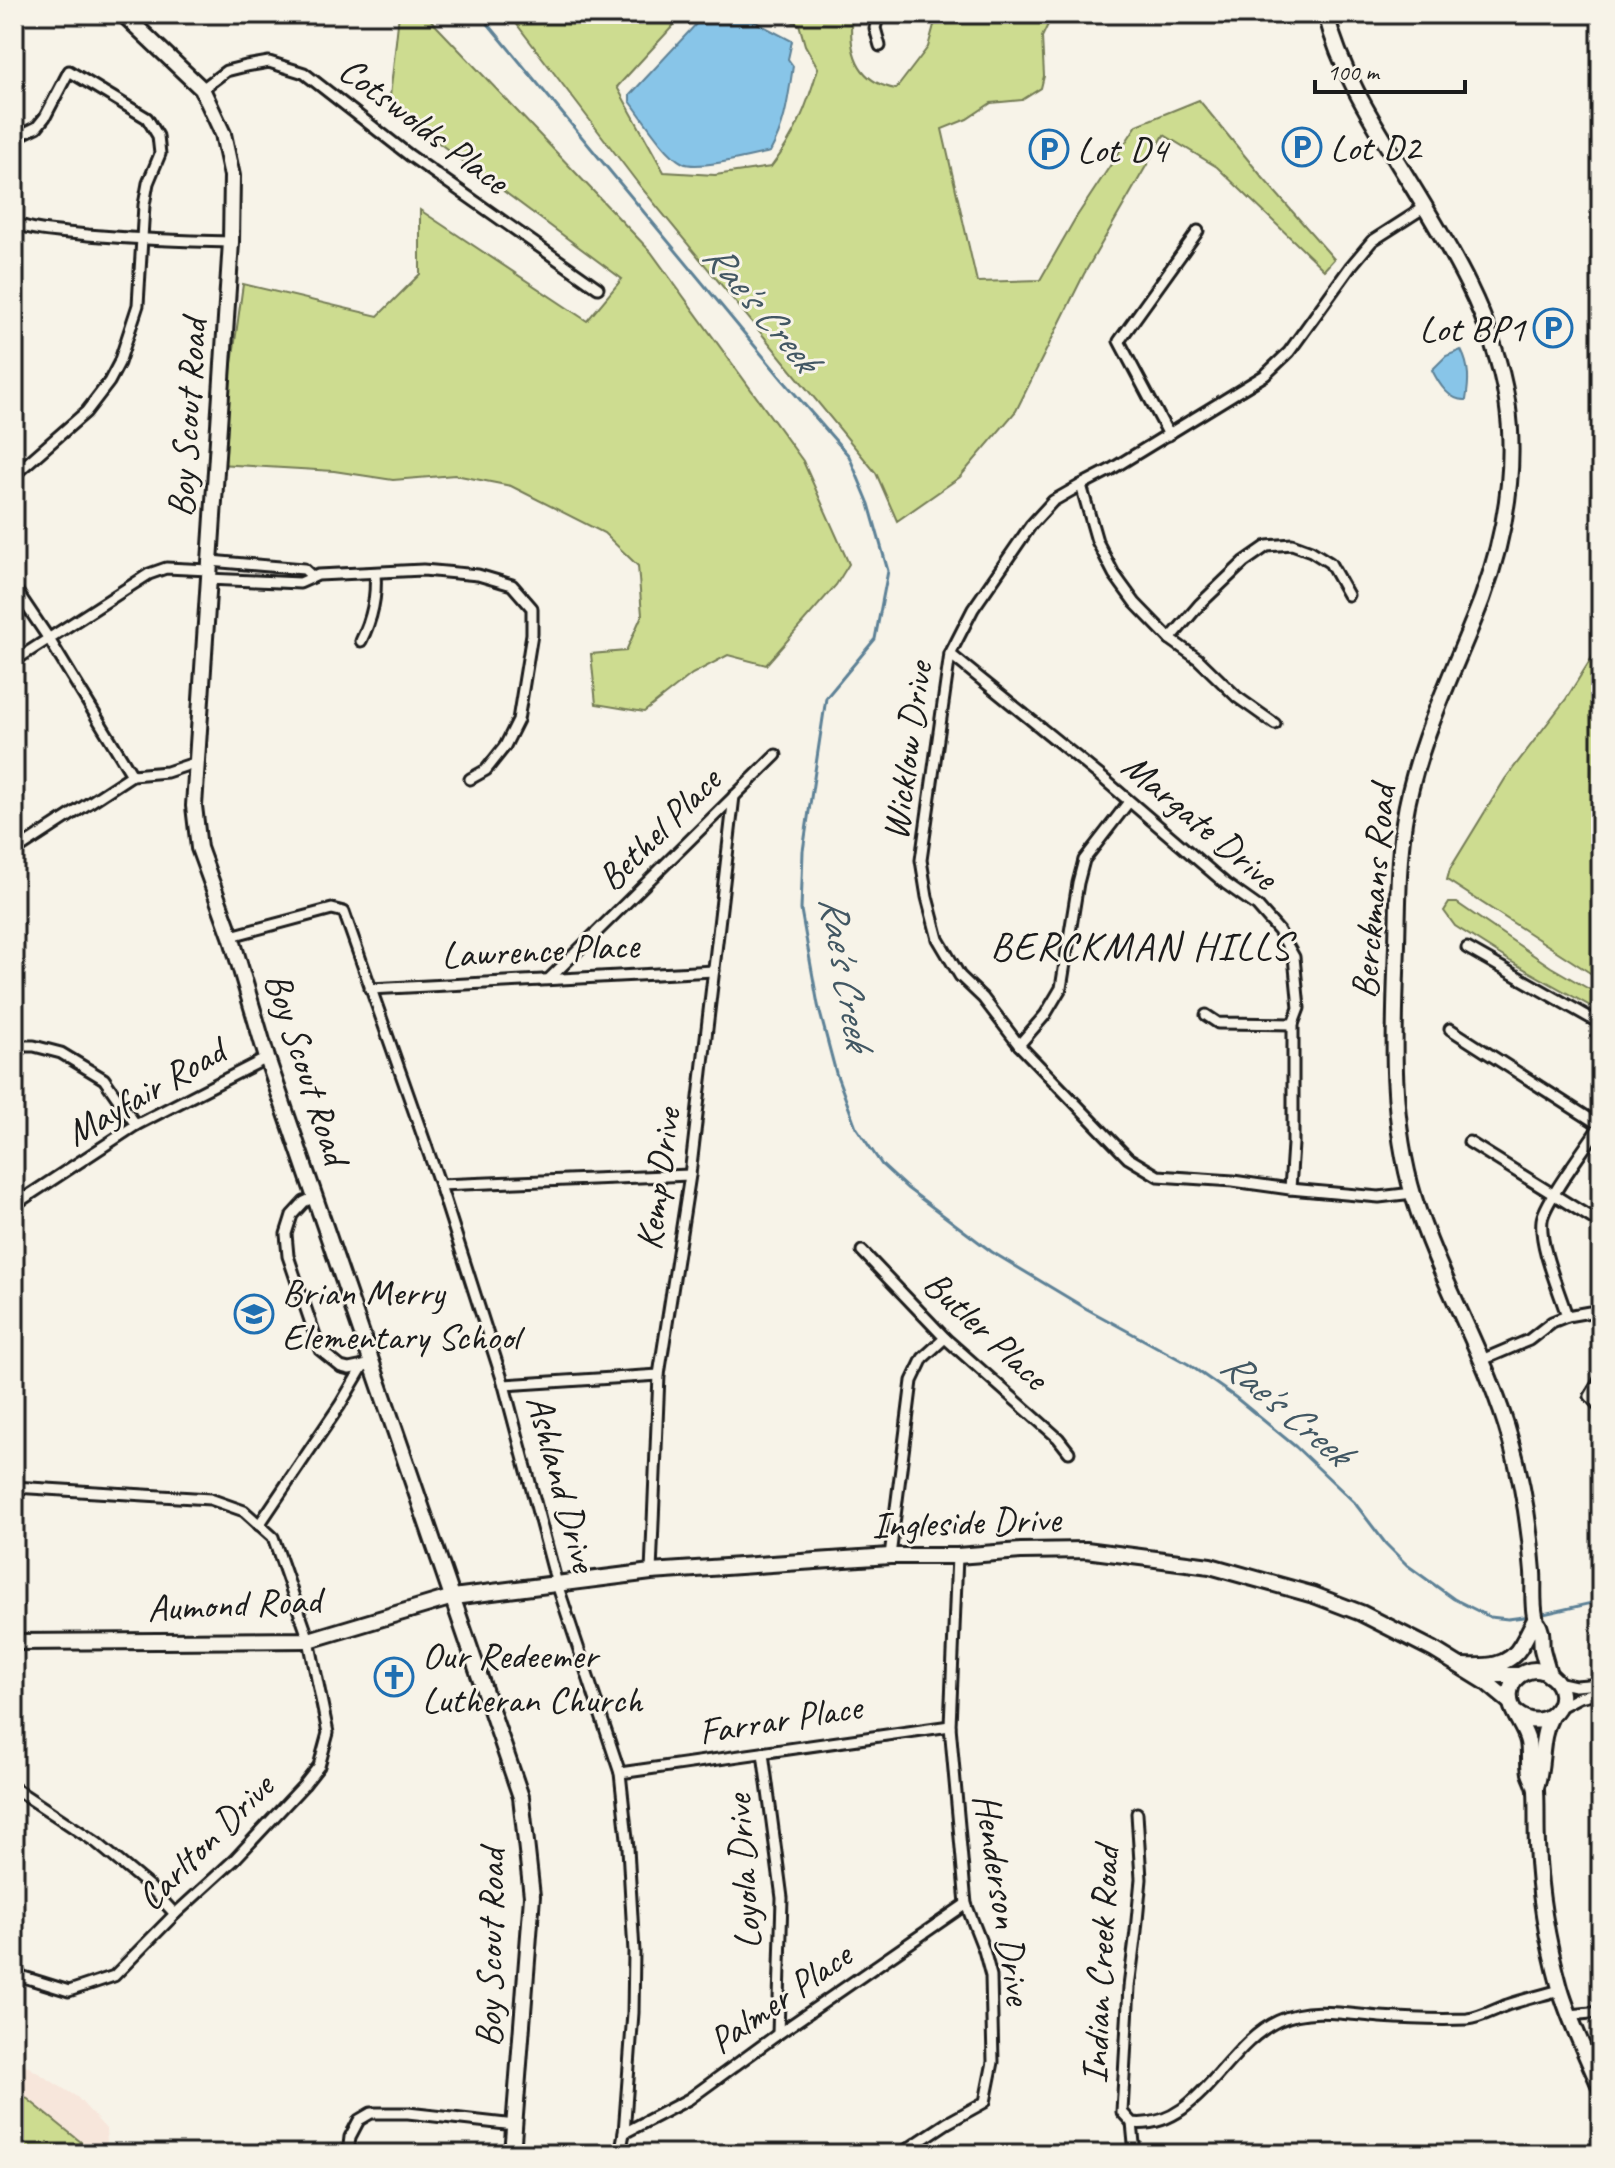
<svg xmlns="http://www.w3.org/2000/svg" width="1615" height="2168" viewBox="0 0 1615 2168" font-family="Caveat,sans-serif">
	<style>
		.built { fill: #f7e6db }
		.green { fill: #cddc90; stroke: #747c56; stroke-width: 2 }
		.water { fill: #88c5e8; stroke: #5d8196; stroke-width: 2 }
		.lines { fill: none; stroke-linecap: round; stroke-linejoin: round }
		.stream { stroke: #5d8196; stroke-width: 3 }
		.street-casing { stroke: #1c1c1c; stroke-width: 15 }
		.secondary-casing { stroke: #1c1c1c; stroke-width: 20 }
		.street { stroke: #f7f3e8; stroke-width: 9 }
		.secondary { stroke: #f7f3e8; stroke-width: 14 }
		.labels { text-anchor: middle; dominant-baseline: central; stroke-width: 6; stroke-linejoin: round; paint-order: stroke }
		.street-label { font-size: 38px; fill: #1c1c1c; stroke: #f7f3e8 }
		.poi-label { font-size: 38px; fill: #1c1c1c; stroke: #f7f3e8; text-anchor: start }
		.water-label { font-size: 40px; font-style: italic; fill: #425763; stroke: #f7f3e8 }
		.neighbourhood-label { font-size: 40px; letter-spacing: 2px; fill: #1c1c1c; stroke: #f7f3e8 }
	</style>
	<rect width="100%" height="100%" fill="#f7f3e8"/>
	<filter id="ink" filterUnits="userSpaceOnUse"><feTurbulence type="fractalNoise" baseFrequency=".0125" numOctaves="2"/><feDisplacementMap in="SourceGraphic" scale="16" xChannelSelector="R" yChannelSelector="G"/><feConvolveMatrix kernelMatrix="1 2 1 2 8 2 1 2 1" color-interpolation-filters="sRGB"/></filter>
	<g filter="url(#ink)">
		<polygon class="built" points="14,2058 77,2097 106,2129 107,2144 96,2154 14,2154"/>
		<g class="green">
			<polygon points="399,14 425,14 651,252 803,461 849,564 836,585 766,665 728,655 692,674 644,712 596,704 591,654 626,651 642,615 638,566 604,533 511,486 455,475 393,480 334,471 218,464 243,284 378,316 420,274 420,210 587,321 622,279 389,106"/>
			<path d="M509 14H684L617 87 664 172 715 175 771 167C796 135 807 106 818 68L805 45 799 24 774 14H852C848 50 856 82 896 89L928 47 937 14H1053L1042 37 1044 76 1041 88 1022 100 991 103 967 119 942 129 977 282 1040 280 1075 219 1137 125 1199 100 1263 178 1334 259 1324 270 1217 167 1164 135 1084 274 1016 411 960 477 897 521 876 473 640 186Z"/>
			<polygon points="1601,643 1601,980 1447,880 1450,869 1505,779 1566,699"/>
			<polygon points="1449,903 1457,903 1551,967 1601,996 1601,1012 1510,961 1455,926 1444,911"/>
			<polygon points="14,2088 81,2142 76,2154 14,2154"/>
		</g>
		<g class="water">
			<path d="M714 14H740L792 41 788 59 793 66C788 98 786 123 770 152 752 156 698 170 683 163 666 155 642 117 630 101V95L698 22Z"/>
			<path d="M1461 350C1470 367 1469 382 1466 400 1449 401 1439 384 1432 370L1446 356Z"/>
		</g>
		<g class="lines">
			<g class="stream">
				<polyline points="480,14 782,379 849,456 869,504 888,571 875,639 826,698 803,851 801,910 818,1005 836,1073 856,1127 882,1165 907,1188 992,1252 1087,1309 1188,1364 1235,1397 1296,1447 1354,1502 1386,1544 1407,1565 1454,1599 1490,1617 1508,1619 1531,1616"/>
				<polyline points="1539,1615 1601,1601"/>
			</g>
			<g class="street-casing">
				<g id="street">
					<polyline points="879,14 875,28 880,46"/>
					<polyline points="202,89 226,71 246,66 269,62 304,73 409,155 598,288"/>
					<polyline points="14,138 37,127 45,117 69,71 147,118 158,136 160,154 148,183 144,205 138,305 119,363 109,382 86,412 14,475"/>
					<path d="M14 223C37 232 63 232 88 235 136 239 183 241 231 242"/>
					<polyline points="1169,435 1119,341 1198,231"/>
					<polyline points="1081,485 1097,541 1114,574 1135,603 1170,639 1198,659 1237,697 1275,724"/>
					<polyline points="210,561 304,569 313,577"/>
					<polyline points="208,579 300,583 318,575 423,570 478,575 512,585 532,608 532,634 518,720 505,746 486,770 470,779"/>
					<polyline points="14,587 49,639 132,775"/>
					<polyline points="1170,639 1200,604 1244,562 1267,546 1292,544 1311,551 1330,563 1348,595"/>
					<path d="M361 641C372 619 377 598 375 573"/>
					<polyline points="950,654 1099,775 1226,884 1257,906 1279,931 1294,957 1299,1008 1293,1024 1293,1144 1290,1189"/>
					<polyline points="14,661 149,574 166,568 209,570"/>
					<polyline points="14,852 132,775 167,772 197,762"/>
					<polyline points="231,936 332,909 344,912 440,1185 504,1385 557,1584 620,1773 628,1848 634,1952 633,2013 624,2133 620,2154"/>
					<polyline points="1467,948 1601,1024"/>
					<polyline points="550,978 776,755"/>
					<polyline points="370,989 714,971"/>
					<polyline points="1206,1015 1218,1023 1293,1024"/>
					<polyline points="1450,1029 1601,1126"/>
					<polyline points="1019,1045 1045,1015 1061,988 1078,883 1084,860 1128,803"/>
					<polyline points="14,1046 34,1046 61,1053 104,1079 136,1125"/>
					<polyline points="1469,1142 1601,1224"/>
					<polyline points="440,1185 690,1175"/>
					<polyline points="1413,1193 1379,1197 1290,1189 1233,1181 1158,1176 1128,1158 1019,1045 983,998 960,976 938,939 927,897 921,860 950,654 973,609 1031,525 1053,501 1081,485 1110,470 1265,375 1289,352 1351,266 1372,241 1425,207"/>
					<polyline points="315,1197 304,1202 292,1215 286,1234 288,1256 320,1350 341,1367 349,1369 373,1364"/>
					<polyline points="14,1205 136,1125 267,1058"/>
					<polyline points="862,1251 945,1338 1058,1438 1069,1452"/>
					<polyline points="1567,1316 1601,1310"/>
					<path d="M1482 1360 1529 1340 1552 1322 1567 1316C1559 1290 1539 1246 1542 1220 1544 1202 1589 1143 1601 1124"/>
					<polyline points="1601,1378 1590,1396 1601,1409"/>
					<polyline points="504,1385 659,1375"/>
					<polyline points="14,1487 210,1499 244,1511 273,1537 309,1640 328,1733 319,1766 304,1785 234,1860 175,1914 114,1976 69,1991 14,1974"/>
					<polyline points="259,1525 340,1405 363,1366"/>
					<polyline points="890,1556 912,1381 923,1358 945,1338"/>
					<polyline points="651,1572 659,1375 690,1175 734,796"/>
					<polyline points="1557,1682 1575,1686 1601,1684"/>
					<polyline points="1558,1708 1579,1697 1601,1692"/>
					<polyline points="763,1753 782,1898 778,2034"/>
					<polyline points="620,1773 950,1726"/>
					<polyline points="14,1788 97,1843 150,1887 175,1914"/>
					<path d="M1137 1813 1141 1879 1136 1931 1129 1987 1122 2112 1132 2123C1198 2130 1224 2046 1278 2021 1309 2006 1346 2014 1380 2017 1409 2019 1438 2020 1467 2019 1480 2018 1494 2010 1507 2005 1525 1999 1543 1995 1560 1990"/>
					<polyline points="1570,2015 1601,2012"/>
					<polyline points="1132,2123 1135,2154"/>
					<polyline points="624,2133 689,2099 778,2034 966,1904"/>
					<polyline points="348,2154 350,2137 359,2120 371,2113 408,2113 515,2125"/>
					<polyline points="900,2154 947,2123 985,2102 993,2062 991,1976 984,1950 966,1904 950,1726 957,1556"/>
				</g>
			</g>
			<g class="secondary-casing">
				<g id="secondary">
					<polyline points="123,14 202,89 223,134 232,176 231,242 194,806 199,848 231,936 267,1058 521,1797 532,1896 512,2154"/>
					<path d="M1326 14C1340 69 1369 116 1398 163 1444 238 1493 313 1507 401 1517 468 1505 536 1482 599 1454 672 1416 744 1404 822 1398 863 1398 904 1397 945 1394 1029 1389 1116 1414 1198 1440 1282 1488 1357 1511 1442 1523 1484 1530 1529 1533 1572 1534 1586 1532 1602 1535 1616 1537 1631 1537 1617 1541 1632 1542 1638 1541 1644 1542 1649 1544 1658 1547 1666 1549 1675"/>
					<polyline points="14,1642 309,1640 453,1597 651,1572 890,1556 957,1556 1021,1551 1086,1550 1210,1566 1314,1595 1361,1613 1434,1650 1486,1682 1510,1702"/>
					<path d="M1463 1666C1486 1667 1509 1668 1522 1644 1527 1636 1530 1628 1535 1620"/>
					<polyline points="1478,1671 1490,1675 1519,1675"/>
					<path d="M1516 1713C1546 1737 1578 1698 1551 1676 1536 1663 1512 1673 1510 1692 1507 1709 1525 1726 1528 1742 1530 1752 1528 1763 1530 1773 1532 1779 1535 1784 1536 1790 1537 1808 1536 1826 1537 1844 1539 1893 1547 1941 1560 1988 1570 2022 1587 2056 1601 2089"/>
					<path d="M1536 1787C1544 1763 1539 1739 1551 1716"/>
				</g>
			</g>
			<use href="#street" class="street"/>
			<use href="#secondary" class="secondary"/>
		</g>
	</g>
	<defs>
		<g id="parking-ring" transform="scale(2)"><circle r="9.5" fill="#f7f3e8" stroke="#1f6fb2" stroke-width="1.5"/><path d="M-3.5-5.5H1a3.5 3.5 0 0 1 0 7H-1V5.5H-3.5ZM-1-3.4V-.6H.8a1.4 1.4 0 0 0 0-2.8Z" fill="#1f6fb2"/></g>
		<g id="school-ring" transform="scale(2)"><circle r="9.5" fill="#f7f3e8" stroke="#1f6fb2" stroke-width="1.5"/><path d="M0-5L7-2L0 1L-7-2ZM-4 1L0 2.5L4 1V4Q0 6-4 4Z" fill="#1f6fb2"/></g>
		<g id="church-ring" transform="scale(2)"><circle r="9.5" fill="#f7f3e8" stroke="#1f6fb2" stroke-width="1.5"/><path d="M-1.2-6h2.4v3.5h3.3v2.4h-3.3V6h-2.4V-.1h-3.3v-2.4h3.3Z" fill="#1f6fb2"/></g>
	</defs>
	<g fill-rule="evenodd">
		<use href="#parking-ring" x="1302" y="147"/>
		<use href="#parking-ring" x="1049" y="149"/>
		<use href="#parking-ring" x="1553" y="328"/>
		<use href="#school-ring" x="254" y="1314"/>
		<use href="#church-ring" x="394" y="1677"/>
	</g>
	<g class="labels">
		<g class="street-label">
			<text transform="translate(424 125) rotate(37)">Cotswolds Place</text>
			<text transform="translate(187 418) rotate(-86)">Boy Scout Road</text>
			<text transform="translate(907 751) rotate(-82)">Wicklow Drive</text>
			<text transform="translate(1200 821) rotate(40)">Margate Drive</text>
			<text transform="translate(659 829) rotate(-45)">Bethel Place</text>
			<text transform="translate(1373 892) rotate(-85)">Berckmans Road</text>
			<text transform="translate(540 950) rotate(-3)">Lawrence Place</text>
			<text transform="translate(307 1068) rotate(72)">Boy Scout Road</text>
			<text transform="translate(145 1092) rotate(-30)">Mayfair Road</text>
			<text transform="translate(658 1179) rotate(-82)">Kemp Drive</text>
			<text transform="translate(986 1330) rotate(43)">Butler Place</text>
			<text transform="translate(562 1483) rotate(75)">Ashland Drive</text>
			<text transform="translate(966 1522) rotate(-2)">Ingleside Drive</text>
			<text transform="translate(234 1604) rotate(-3)">Aumond Road</text>
			<text transform="translate(780 1719) rotate(-9)">Farrar Place</text>
			<text transform="translate(205 1842) rotate(-45)">Carlton Drive</text>
			<text transform="translate(743 1872) rotate(-94)">Loyola Drive</text>
			<text transform="translate(1003 1899) rotate(81)">Henderson Drive</text>
			<text transform="translate(490 1948) rotate(-89)">Boy Scout Road</text>
			<text transform="translate(1100 1965) rotate(-87)">Indian Creek Road</text>
			<text transform="translate(780 1998) rotate(-35)">Palmer Place</text>
		</g>
		<g class="poi-label">
			<text x="1330" y="147">Lot D2</text>
			<text x="1077" y="149">Lot D4</text>
			<text x="1525" y="328" text-anchor="end">Lot BP1</text>
			<text x="282" y="1292">Brian Merry<tspan x="282" dy="44">Elementary School</tspan></text>
			<text x="422" y="1655">Our Redeemer<tspan x="422" dy="44">Lutheran Church</tspan></text>
		</g>
		<g class="water-label">
			<text transform="translate(761 307) rotate(50)">Rae's Creek</text>
			<text transform="translate(846 972) rotate(80)">Rae's Creek</text>
			<text transform="translate(1286 1408) rotate(40)">Rae's Creek</text>
		</g>
		<g class="neighbourhood-label">
			<text x="1141" y="946">BERCKMAN HILLS</text>
		</g>
	</g>
	<rect width="1615" height="2168" fill="none" stroke="#f7f3e8" stroke-width="48"/>
	<rect x="24" y="24" width="1567" height="2120" fill="none" stroke="#1c1c1c" stroke-width="3" filter="url(#ink)"/>
	<path d="M1315 80v12h150v-12" fill="none" stroke="#1c1c1c" stroke-width="4"/>
	<text x="1327" y="80" font-size="24" fill="#1c1c1c" stroke="#f7f3e8" stroke-width="6" paint-order="stroke">100 m</text>
</svg>
